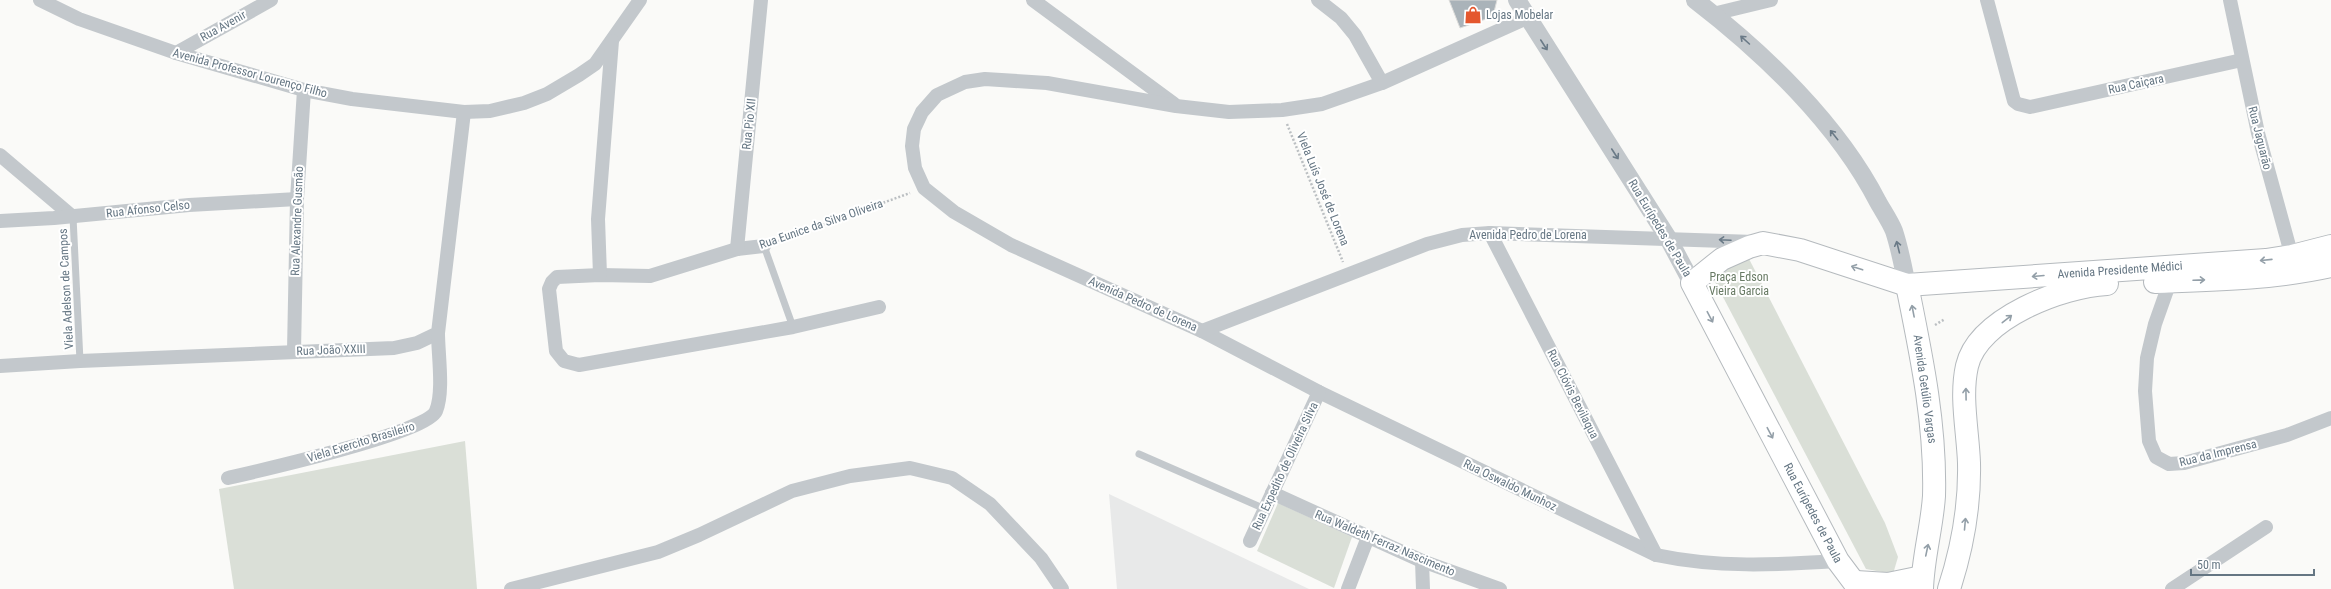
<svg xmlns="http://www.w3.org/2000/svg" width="2331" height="589" viewBox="0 0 2331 589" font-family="'Roboto Condensed',sans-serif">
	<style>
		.built { fill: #e8e9e9 }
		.green { fill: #dadfd7 }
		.building { fill: #aab3b9; stroke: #dcdcda }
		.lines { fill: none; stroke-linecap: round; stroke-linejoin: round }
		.primary-casing { stroke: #b5babe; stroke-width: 24 }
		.path { stroke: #bbbfc2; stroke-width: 2.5; stroke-dasharray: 2 2; stroke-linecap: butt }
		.service { stroke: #c3c8cc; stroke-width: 7 }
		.minor { stroke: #c3c8cc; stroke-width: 14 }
		.tertiary { stroke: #c3c8cc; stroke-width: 18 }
		.primary { stroke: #fff; stroke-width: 22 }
		.oneway { stroke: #6a7a87 }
		.oneway2 { stroke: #939fa8 }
		.labels { text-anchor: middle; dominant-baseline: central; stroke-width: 4; stroke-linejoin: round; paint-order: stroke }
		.poi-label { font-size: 12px; fill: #657683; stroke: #fff; text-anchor: start }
		.street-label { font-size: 12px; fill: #657683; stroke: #fff }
		.park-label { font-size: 12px; fill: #687a64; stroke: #fff }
	</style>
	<rect width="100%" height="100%" fill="#fafaf8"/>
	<polygon class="built" points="1109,494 1309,589 1117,589"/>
	<g class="green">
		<polygon points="1747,255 1885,523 1898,557 1893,574 1866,569 1713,278"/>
		<polygon points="465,441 477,589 234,589 219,489"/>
		<polygon points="1278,503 1352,537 1334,588 1257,551"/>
	</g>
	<polygon class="building" points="1449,0 1497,0 1494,12 1489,18 1460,28"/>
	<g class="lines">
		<g class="primary-casing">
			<g id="primary">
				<path d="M2155 282C2214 280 2273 279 2331 266"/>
				<path d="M1907 285C1921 354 1936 424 1934 496 1932 527 1923 557 1922 589"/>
				<polyline points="1856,582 1888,584 1922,577"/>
				<polyline points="1859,589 1838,561 1692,283 1722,259 1749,247 1763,243 1800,250 1907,285 2266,260 2292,256 2331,246"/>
				<path d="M1949 589C1962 549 1970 506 1969 463 1968 432 1960 397 1967 366 1978 318 2063 286 2107 284"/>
			</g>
		</g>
		<g class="path">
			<polyline points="1287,124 1343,262"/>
			<polyline points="778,241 910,193"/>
			<polyline points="1935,325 1945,319"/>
		</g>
		<g class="service">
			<polyline points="73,217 80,361"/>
			<polyline points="764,246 793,327"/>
			<polyline points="1139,454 1265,509"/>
		</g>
		<g class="minor">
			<polyline points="40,0 79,19 176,53 304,90 352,99 464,112 490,111 524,103 547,94 579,75 595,64 640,0"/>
			<polyline points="1033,0 1174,104"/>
			<polyline points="1318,0 1341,18 1355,35 1382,83"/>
			<polyline points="1987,0 2014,101 2018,104 2030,107 2242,60"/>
			<polyline points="2230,0 2258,133 2294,264"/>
			<polyline points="1713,14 1771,0"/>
			<path d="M1527 18 1382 83 1322 104 1282 110 1229 112 1176 106 1047 83 985 79 965 82 937 95 922 112 914 129 912 146 915 168 924 188 954 212 1011 245 1202 331 1319 392 1656 555C1717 568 1776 565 1838 561"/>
			<polyline points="176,53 271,0"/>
			<polyline points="0,155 73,217"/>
			<polyline points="0,221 54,218 189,205 297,199"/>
			<polyline points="1490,233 1656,555"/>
			<polyline points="764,246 737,249 650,276 600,275 557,277 552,282 549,289 556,351 564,361 579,365 793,327 879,307"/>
			<polyline points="737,249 761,0"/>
			<polyline points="600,275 598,219 612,41"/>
			<polyline points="2172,276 2155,324 2147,358 2145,391 2149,441 2156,457 2169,464 2184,463 2287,435 2331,418"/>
			<polyline points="1202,331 1427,244 1462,235 1490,233 1754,242"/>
			<polyline points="294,351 297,199 304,90"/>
			<polyline points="0,366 80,361 394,348 417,343 438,333 464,112"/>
			<path d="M228 478C258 471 427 433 436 411 444 392 438 354 438 333"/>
			<polyline points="1272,493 1422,561 1500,589"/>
			<polyline points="1250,541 1319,392"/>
			<polyline points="1422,561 1423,589"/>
			<polyline points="511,589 658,552 699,535 792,491 850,476 910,468 952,478 990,504 1041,558 1062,589"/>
			<polyline points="1348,589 1368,537"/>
			<polyline points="2172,589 2266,527"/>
		</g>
		<g class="tertiary">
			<polyline points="1517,0 1668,238 1692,283"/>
			<path d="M1695 0C1764 53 1838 124 1878 202 1883 211 1890 221 1894 231 1900 249 1903 267 1907 285"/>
		</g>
		<use href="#primary" class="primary"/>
	</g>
	<defs><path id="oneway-shaft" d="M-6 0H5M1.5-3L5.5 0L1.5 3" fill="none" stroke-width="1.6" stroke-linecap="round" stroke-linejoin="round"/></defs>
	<g class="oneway">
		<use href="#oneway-shaft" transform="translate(1745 40) rotate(-138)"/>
		<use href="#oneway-shaft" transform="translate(1544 45) rotate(57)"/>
		<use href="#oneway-shaft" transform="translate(1834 135) rotate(-129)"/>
		<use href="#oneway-shaft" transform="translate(1615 154) rotate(57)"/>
		<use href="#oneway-shaft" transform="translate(1725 240) rotate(-177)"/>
		<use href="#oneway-shaft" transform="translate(1898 247) rotate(-104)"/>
	</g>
	<g class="oneway2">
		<use href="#oneway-shaft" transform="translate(2266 260) rotate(174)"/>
		<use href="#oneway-shaft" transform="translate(1857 268) rotate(-162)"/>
		<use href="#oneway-shaft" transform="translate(2038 276) rotate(175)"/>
		<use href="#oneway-shaft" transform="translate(2199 280) rotate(-2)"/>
		<use href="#oneway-shaft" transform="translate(1913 311) rotate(-101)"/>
		<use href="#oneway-shaft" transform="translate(1710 317) rotate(62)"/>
		<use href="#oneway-shaft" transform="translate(2007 319) rotate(-38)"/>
		<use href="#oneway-shaft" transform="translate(1966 394) rotate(-91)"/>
		<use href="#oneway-shaft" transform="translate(1770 433) rotate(62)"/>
		<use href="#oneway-shaft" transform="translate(1965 524) rotate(-85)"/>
		<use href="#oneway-shaft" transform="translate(1927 550) rotate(-78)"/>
	</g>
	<defs>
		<g id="shop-bare" transform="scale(1.38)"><path d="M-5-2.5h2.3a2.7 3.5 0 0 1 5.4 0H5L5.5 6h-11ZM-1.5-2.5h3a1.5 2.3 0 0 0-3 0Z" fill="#e4572e" stroke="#fff" stroke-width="2.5" paint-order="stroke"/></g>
	</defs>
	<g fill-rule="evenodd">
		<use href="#shop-bare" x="1473" y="15"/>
	</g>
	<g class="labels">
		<g class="poi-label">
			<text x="1486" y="15">Lojas Mobelar</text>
		</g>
		<g class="street-label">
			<text transform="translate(223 26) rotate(-29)">Rua Avenir</text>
			<text transform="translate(250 73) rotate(15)">Avenida Professor Lourenço Filho</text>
			<text transform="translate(2136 84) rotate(-12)">Rua Caiçara</text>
			<text transform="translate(749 124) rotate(-84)">Rua Pio XII</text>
			<text transform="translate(2260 138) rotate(76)">Rua Jaguarão</text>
			<text transform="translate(1323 189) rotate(68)">Viela Luís José de Lorena</text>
			<text transform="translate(148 209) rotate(-6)">Rua Afonso Celso</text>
			<text transform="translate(297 221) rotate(-88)">Rua Alexandre Gusmão</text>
			<text transform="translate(821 224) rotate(-19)">Rua Eunice da Silva Oliveira</text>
			<text transform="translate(1660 228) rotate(59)">Rua Eurípedes de Paula</text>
			<text x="1528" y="235">Avenida Pedro de Lorena</text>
			<text transform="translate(2120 270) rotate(-4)">Avenida Presidente Médici</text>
			<text transform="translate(66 289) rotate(-93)">Viela Adelson de Campos</text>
			<text transform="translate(1143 304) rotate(24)">Avenida Pedro de Lorena</text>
			<text transform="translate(331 350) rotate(-2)">Rua João XXIII</text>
			<text transform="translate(1925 389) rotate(82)">Avenida Getúlio Vargas</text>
			<text transform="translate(1573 394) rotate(63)">Rua Clóvis Bevilaqua</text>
			<text transform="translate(361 442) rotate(-17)">Viela Exercito Brasileiro</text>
			<text transform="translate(2218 453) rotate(-14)">Rua da Imprensa</text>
			<text transform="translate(1285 466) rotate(-65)">Rua Expedito de Oliveira Silva</text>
			<text transform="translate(1510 485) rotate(26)">Rua Oswaldo Munhoz</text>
			<text transform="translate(1813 513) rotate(62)">Rua Eurípedes de Paula</text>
			<text transform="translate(1385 543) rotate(23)">Rua Waldeth Ferraz Nascimento</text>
		</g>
		<g class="park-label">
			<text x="1739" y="277">Praça Edson<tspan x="1739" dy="14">Vieira Garcia</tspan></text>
		</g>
	</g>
	<path d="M2191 569v6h123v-6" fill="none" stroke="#657683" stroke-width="2"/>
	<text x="2197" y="569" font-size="12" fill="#657683" stroke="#ffffff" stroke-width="3" paint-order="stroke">50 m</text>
</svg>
